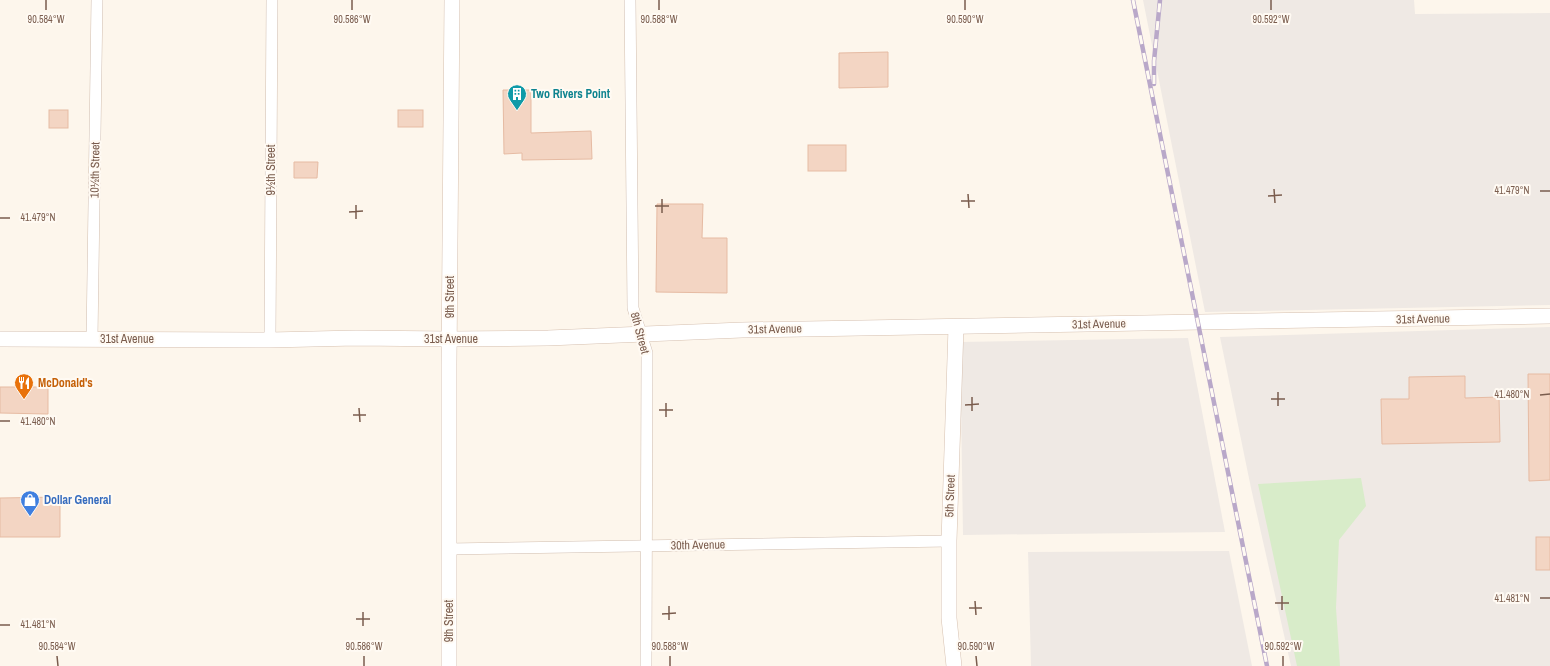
<svg xmlns="http://www.w3.org/2000/svg" width="1550" height="666" viewBox="0 0 1550 666" font-family="'Archivo Narrow',sans-serif">
	<style>
		.industrial { fill: #efe9e4 }
		.green { fill: #d8ecc9 }
		.building { fill: #f3d5c3; stroke: #e6bba3 }
		.lines { fill: none; stroke-linecap: round; stroke-linejoin: round }
		.street-casing { stroke: #d1beb0; stroke-width: 12 }
		.secondary-casing { stroke: #d6c0b0; stroke-width: 16 }
		.street { stroke: #fff; stroke-width: 11 }
		.secondary { stroke: #fff; stroke-width: 15 }
		.rail-casing { stroke: #b9a8c9; stroke-width: 4.5 }
		.rail { stroke: #fffaf3; stroke-width: 3; stroke-dasharray: 9; stroke-linecap: butt }
		.ticks { fill: none; stroke: #7a5c4d; stroke-width: 1.5 }
		.labels { text-anchor: middle; dominant-baseline: central; stroke-width: 4; stroke-linejoin: round; paint-order: stroke }
		.culture-label { font-size: 12px; font-weight: bold; fill: #0d838f; stroke: #fffaf3; text-anchor: start }
		.street-label { font-size: 12px; fill: #7a5c4d; stroke: #fffaf3 }
		.food-label { font-size: 12px; font-weight: bold; fill: #c56008; stroke: #fffaf3; text-anchor: start }
		.shop-label { font-size: 12px; font-weight: bold; fill: #366cbe; stroke: #fffaf3; text-anchor: start }
		.ticks-label { font-size: 10px; text-anchor: middle; fill: #7a5c4d; stroke: #fffaf3; stroke-width: 4; stroke-linejoin: round; paint-order: stroke }
	</style>
	<rect width="100%" height="100%" fill="#fdf6ec"/>
	<g class="industrial">
		<polygon points="1143,0 1414,0 1415,14 1550,13 1550,305 1205,312"/>
		<polygon points="1550,327 1550,666 1291,666 1251,488 1220,337"/>
		<polygon points="1188,338 1225,532 963,535 960,342"/>
		<polygon points="1229,551 1252,666 1031,666 1028,552"/>
	</g>
	<polygon class="green" points="1361,478 1366,506 1339,540 1336,608 1340,666 1297,666 1258,484"/>
	<g class="building">
		<polygon points="888,52 888,87 839,88 839,53"/>
		<polygon points="503,90 531,90 531,133 591,131 592,159 522,160 522,153 504,154"/>
		<rect x="49" y="110" width="19" height="18"/>
		<rect x="398" y="110" width="25" height="17"/>
		<rect x="808" y="145" width="38" height="26"/>
		<polygon points="294,162 318,162 317,178 294,178"/>
		<polygon points="657,204 703,204 702,238 727,238 727,293 656,292"/>
		<polygon points="1528,374 1550,374 1550,480 1529,481"/>
		<polygon points="1465,376 1465,398 1499,397 1500,442 1382,444 1381,399 1409,399 1409,377"/>
		<polygon points="0,387 48,387 48,414 0,413"/>
		<polygon points="60,497 60,537 0,537 0,498"/>
		<rect x="1536" y="537" width="14" height="33"/>
	</g>
	<g class="lines">
		<g class="street-casing">
			<g id="street">
				<polyline points="630,0 633,308 647,353 646,666"/>
				<polyline points="92,339 97,0"/>
				<polyline points="270,340 272,0"/>
				<polyline points="448,549 949,541"/>
			</g>
		</g>
		<g class="secondary-casing">
			<g id="secondary">
				<polyline points="0,339 270,340 356,338 449,339 548,338 742,330 1550,316"/>
				<polyline points="449,666 449,365 452,0"/>
				<polyline points="954,666 949,618 949,541 956,327"/>
			</g>
		</g>
		<use href="#street" class="street"/>
		<use href="#secondary" class="secondary"/>
		<g class="rail-casing">
			<g id="rail">
				<polyline points="1133,0 1267,666"/>
				<polyline points="1154,84 1154,61 1160,0"/>
			</g>
		</g>
		<use href="#rail" class="rail"/>
	</g>
	<path class="ticks" d="M46 0V10M352 0V10M659 0V10M965 0V10M1271 0V10M1274 189 1275 203M1540 191H1550M968 194 969 208M1268 196 1282 195M662 199V213M961 201H975M356 205V219M655 206H669M349 212 363 211M0 218H10M1278 392V406M1540 395 1550 394M972 397V411M1271 399H1285M666 403V417M965 405 979 404M359 408 360 422M659 410H673M353 415H366M0 421H10M1282 596V610M1540 598H1550M975 601 976 615M1275 603H1289M669 606V620M969 608H982M363 612V626M662 614 676 613M356 619H370M0 625H10M57 656 58 666M364 656V666M670 656V666M976 656 977 666M1283 656V666"/>
	<defs>
		<g id="building-pin" transform="scale(1)"><path d="M0 17L-7.5 6A9.5 9.5 0 1 1 7.5 6Z" fill="#0f9aa8" stroke="#fffaf3"/><path d="M-4-6H4V6H1V3H-1V6H-4ZM-2.5-4.3h1.7v1.8h-1.7ZM.8-4.3h1.7v1.8H.8ZM-2.5-1h1.7V.8h-1.7ZM.8-1h1.7V.8H.8Z" fill="#fff"/></g>
		<g id="restaurant-pin" transform="scale(1)"><path d="M0 17L-7.5 6A9.5 9.5 0 1 1 7.5 6Z" fill="#e8710a" stroke="#fffaf3"/><path d="M-5-6h1v4h1v-4h1v4h1v-4h1v5L-1.5 .5V6h-2V.5L-5-1ZM5-6V6H3V1.5H1.5Q1.5-4 5-6Z" fill="#fff"/></g>
		<g id="shop-pin" transform="scale(1)"><path d="M0 17L-7.5 6A9.5 9.5 0 1 1 7.5 6Z" fill="#3f7fe0" stroke="#fffaf3"/><path d="M-5-2.5h2.3a2.7 3.5 0 0 1 5.4 0H5L5.5 6h-11ZM-1.5-2.5h3a1.5 2.3 0 0 0-3 0Z" fill="#fff"/></g>
	</defs>
	<g fill-rule="evenodd">
		<use href="#building-pin" x="517" y="94"/>
		<use href="#restaurant-pin" x="24" y="383"/>
		<use href="#shop-pin" x="30" y="500"/>
	</g>
	<g class="labels">
		<g class="culture-label">
			<text x="531" y="94">Two Rivers Point</text>
		</g>
		<g class="street-label">
			<text transform="translate(95 170) rotate(-89)">10½th Street</text>
			<text transform="translate(271 170) rotate(-90)">9½th Street</text>
			<text transform="translate(450 297) rotate(-90)">9th Street</text>
			<text transform="translate(1423 319) rotate(-1)">31st Avenue</text>
			<text transform="translate(1099 324) rotate(-1)">31st Avenue</text>
			<text transform="translate(775 329) rotate(-1)">31st Avenue</text>
			<text transform="translate(640 333) rotate(75)">8th Street</text>
			<text x="127" y="339">31st Avenue</text>
			<text x="451" y="339">31st Avenue</text>
			<text transform="translate(950 496) rotate(-88)">5th Street</text>
			<text transform="translate(698 545) rotate(-1)">30th Avenue</text>
			<text transform="translate(449 621) rotate(-90)">9th Street</text>
		</g>
		<g class="food-label">
			<text x="38" y="383">McDonald's</text>
		</g>
		<g class="shop-label">
			<text x="44" y="500">Dollar General</text>
		</g>
	</g>
	<g class="ticks-label">
		<text x="46" y="23">90.584°W</text>
		<text x="352" y="23">90.586°W</text>
		<text x="659" y="23">90.588°W</text>
		<text x="965" y="23">90.590°W</text>
		<text x="1271" y="23">90.592°W</text>
		<text x="1512" y="194">41.479°N</text>
		<text x="38" y="221">41.479°N</text>
		<text x="1512" y="398">41.480°N</text>
		<text x="38" y="425">41.480°N</text>
		<text x="1512" y="602">41.481°N</text>
		<text x="38" y="628">41.481°N</text>
		<text x="57" y="650">90.584°W</text>
		<text x="364" y="650">90.586°W</text>
		<text x="670" y="650">90.588°W</text>
		<text x="976" y="650">90.590°W</text>
		<text x="1283" y="650">90.592°W</text>
	</g>
</svg>
